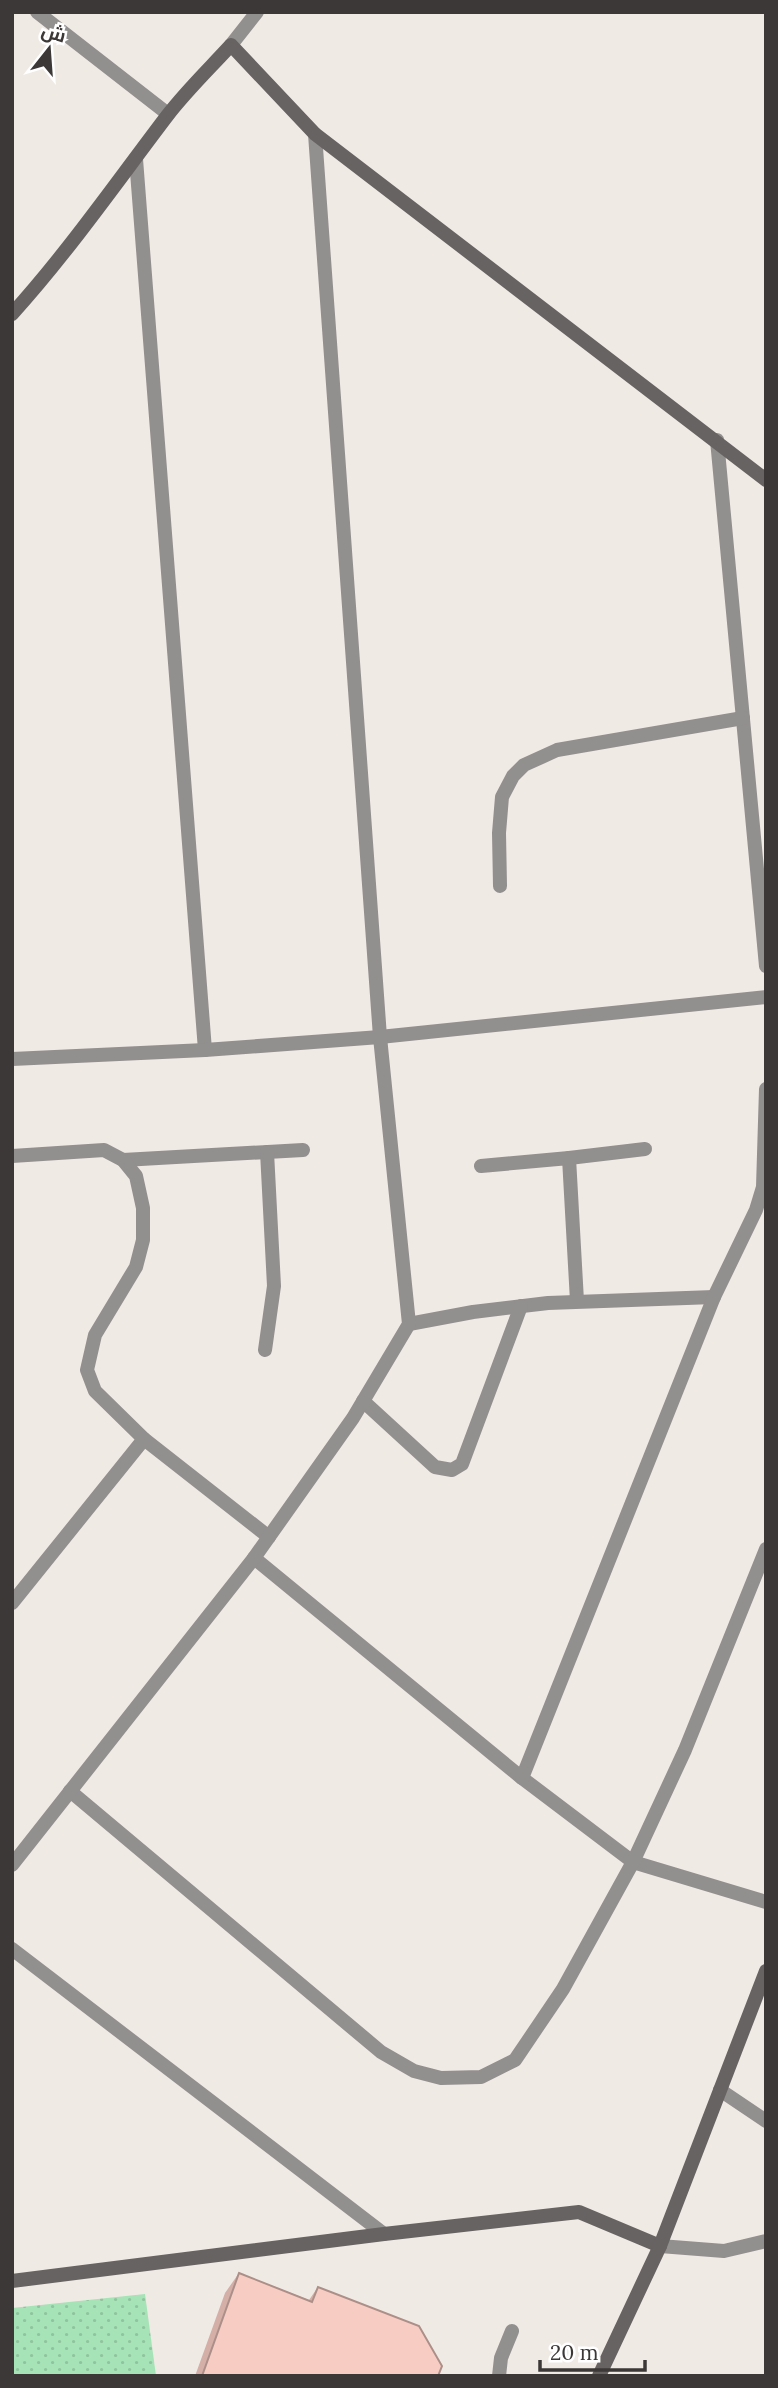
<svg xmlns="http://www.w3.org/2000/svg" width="778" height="2388" viewBox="0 0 778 2388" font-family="Lora,Cairo,serif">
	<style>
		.park { fill: url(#park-dots) }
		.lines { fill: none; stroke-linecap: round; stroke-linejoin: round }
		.lane { stroke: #928f8f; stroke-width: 14 }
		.street { stroke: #928f8f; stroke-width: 14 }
		.secondary { stroke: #686363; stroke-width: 14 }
		.wall { fill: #d4afa8 }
		.building { fill: #f6ccc3; stroke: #ac8f88; stroke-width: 2 }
	</style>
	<defs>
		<pattern id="park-dots" width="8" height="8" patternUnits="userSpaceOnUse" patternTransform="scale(1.75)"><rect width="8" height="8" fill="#a6e3b7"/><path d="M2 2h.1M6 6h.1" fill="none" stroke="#90c49e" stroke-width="1.8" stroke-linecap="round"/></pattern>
	</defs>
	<rect width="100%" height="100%" fill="#f0eae5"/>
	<polygon class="park" points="145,2294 156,2376 12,2376 12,2308"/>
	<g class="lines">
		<g class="lane">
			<polyline points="569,1158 645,1149"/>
			<polyline points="123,1160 303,1150"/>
			<polyline points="481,1166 569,1158 577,1301"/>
			<polyline points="265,1350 274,1286 267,1152"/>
			<polyline points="499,2376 501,2358 512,2331"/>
		</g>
		<g class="street">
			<polyline points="37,12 168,114"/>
			<polyline points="231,45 257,12"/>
			<polyline points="136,159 205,1050"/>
			<polyline points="717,440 766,966"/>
			<polyline points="500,886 499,833 502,797 513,776 524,765 557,750 743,718"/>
			<polyline points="12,1059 205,1050 380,1037 766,997"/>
			<polyline points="12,1156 104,1150 123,1160 136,1176 143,1208 143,1240 136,1267 95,1335 87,1370 95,1391 144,1439 269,1537"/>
			<polyline points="409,1324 473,1312 548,1303 714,1297"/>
			<polyline points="363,1401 435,1467 452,1470 462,1464 521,1306"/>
			<polyline points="254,1558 522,1778 633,1862 766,1902"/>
			<polyline points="12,1603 144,1439"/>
			<polyline points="522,1778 714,1297 756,1210 763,1187 766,1089"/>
			<polyline points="70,1791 381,2052 414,2071 441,2078 481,2077 515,2060 563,1989 633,1862 685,1750 766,1549"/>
			<polyline points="12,1865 254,1558 353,1418 409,1324 380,1037 315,134"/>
			<polyline points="12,1949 384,2234"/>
			<polyline points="720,2090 766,2121"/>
			<polyline points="660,2246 724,2251 766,2241"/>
		</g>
		<g class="secondary">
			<path d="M12 314C68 252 116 183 167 116 186 91 210 68 231 45L315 134 766 480"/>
			<polyline points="12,2281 384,2234 579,2212 660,2246"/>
			<polyline points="599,2376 660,2246 766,1971"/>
		</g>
	</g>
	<polygon class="wall" points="239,2273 309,2300 318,2287 438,2376 195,2376 225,2293"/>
	<polygon class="building" points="239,2273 312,2302 318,2287 419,2326 442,2366 438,2376 202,2376"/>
	<rect width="778" height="2388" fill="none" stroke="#3b3837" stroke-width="28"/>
	<g transform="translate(49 49) rotate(17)" stroke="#ffffff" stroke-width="5" paint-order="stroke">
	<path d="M0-5L12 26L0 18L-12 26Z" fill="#3b3837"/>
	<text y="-10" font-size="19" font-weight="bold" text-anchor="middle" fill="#3b3837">ش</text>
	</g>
	<path d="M540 2360v10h105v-10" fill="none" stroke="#3b3837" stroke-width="3.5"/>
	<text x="550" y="2360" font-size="21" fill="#3b3837" stroke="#ffffff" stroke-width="5" paint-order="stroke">20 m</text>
</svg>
